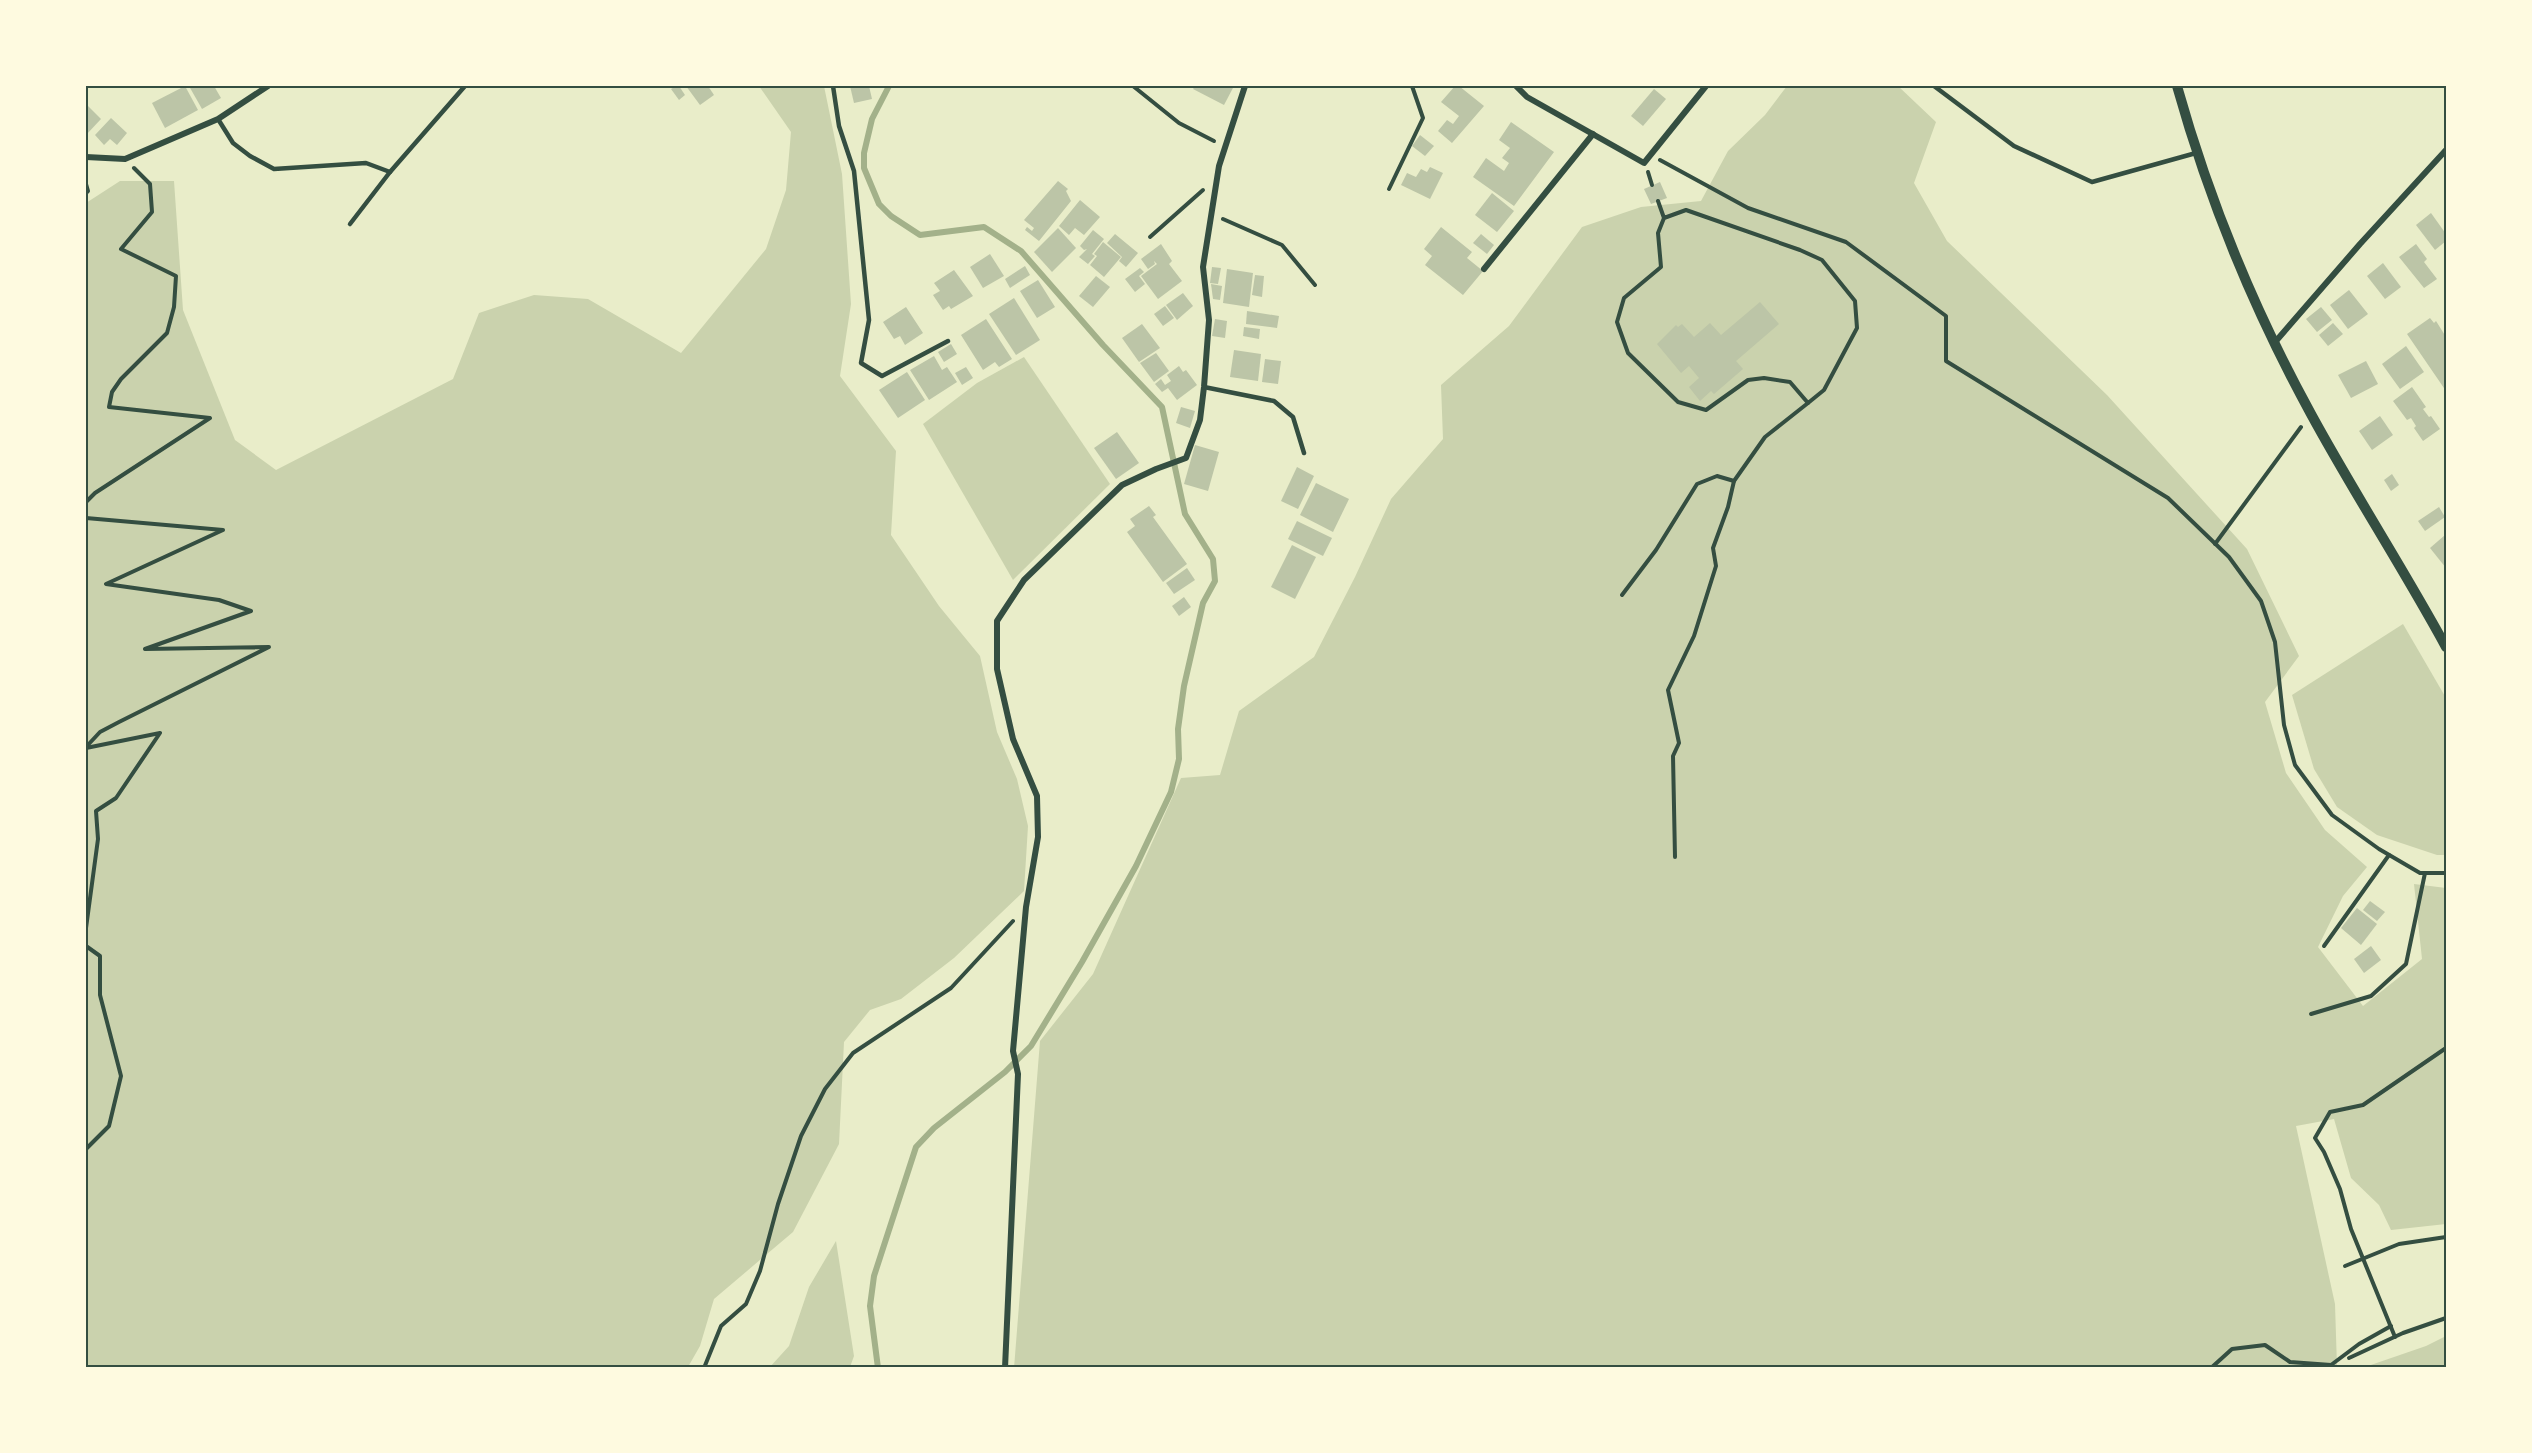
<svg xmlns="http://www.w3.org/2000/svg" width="2532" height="1453" viewBox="0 0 2532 1453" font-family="'Nunito Sans',sans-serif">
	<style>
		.green { fill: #cad2ad }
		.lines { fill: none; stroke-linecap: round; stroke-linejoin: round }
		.stream { stroke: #a3b18a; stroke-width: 6 }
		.building { fill: #bcc5a7 }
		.path { stroke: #344e41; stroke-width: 4 }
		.service { stroke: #344e41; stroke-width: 4.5 }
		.minor { stroke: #344e41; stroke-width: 6 }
		.tertiary { stroke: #344e41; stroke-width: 10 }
		.neatline { fill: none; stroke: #344e41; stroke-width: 2 }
	</style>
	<rect width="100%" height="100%" fill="#e9edc9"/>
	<g class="green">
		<polygon points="759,86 824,86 842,174 851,304 840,376 896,451 891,535 939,606 980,656 997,732 1017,779 1028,826 1024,891 954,958 901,999 870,1010 844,1042 839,1144 793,1232 714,1299 700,1346 688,1367 86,1368 86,203 120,181 174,181 183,310 235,440 276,470 453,379 479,313 534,295 588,299 681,353 766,249 786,190 791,132"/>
		<polygon points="1787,86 1898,86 1936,122 1914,183 1947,241 2107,395 2247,549 2299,656 2265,702 2286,773 2325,830 2367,867 2343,896 2318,947 2363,1006 2422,959 2414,884 2446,888 2446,1224 2391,1230 2379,1205 2351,1178 2334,1119 2296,1126 2335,1304 2337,1367 1014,1368 1040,1041 1093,974 1181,778 1220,775 1239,711 1314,657 1355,577 1391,499 1443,439 1441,385 1509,326 1582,227 1641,207 1701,201 1728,151 1765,115"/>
		<polygon points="1024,357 1110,484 1013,580 923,424 977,383"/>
		<polygon points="2403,624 2446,698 2446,855 2437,855 2377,835 2337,807 2314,769 2292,695"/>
		<polygon points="836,1241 854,1356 850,1367 770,1367 789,1346 809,1287"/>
		<polygon points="2446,1336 2446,1367 2365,1367 2426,1346"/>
	</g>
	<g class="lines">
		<polyline class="stream" points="878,1368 870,1306 874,1276 916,1147 934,1128 1005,1072 1031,1046 1082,962 1136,866 1171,792 1179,759 1178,729 1184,686 1203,603 1215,581 1213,559 1185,514 1162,407 1103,345 1021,251 984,227 920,235 891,216 879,204 864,168 864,153 872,119 889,86"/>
	</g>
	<g class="building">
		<polygon points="185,86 198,110 165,128 152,103"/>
		<polygon points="189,86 214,86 221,98 202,109"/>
		<polygon points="676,86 679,86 685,95 679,100 671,89"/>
		<polygon points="686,86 708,86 714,95 700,105"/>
		<polygon points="850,86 869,86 872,99 854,103"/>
		<polygon points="1195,86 1234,86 1224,105 1193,89"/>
		<polygon points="1455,86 1459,86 1484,106 1452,143 1438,131 1447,120 1453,124 1459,116 1441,102"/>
		<polygon points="1654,89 1666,99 1643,126 1631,116"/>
		<polygon points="86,104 101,119 86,135"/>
		<polygon points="111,118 127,133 117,145 110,139 104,145 95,135"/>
		<polygon points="1511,122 1554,152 1514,206 1473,177 1486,158 1504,171 1509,163 1502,158 1510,148 1499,140"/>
		<polygon points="1420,135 1434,146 1425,156 1412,146"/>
		<polygon points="1430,167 1443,173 1430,199 1401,185 1407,173 1416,177 1421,169 1427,172"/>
		<polygon points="1058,181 1068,189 1066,191 1071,201 1039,241 1025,230 1027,227 1032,231 1034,228 1024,220"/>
		<polygon points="1660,182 1667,198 1651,204 1644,189"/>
		<polygon points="1492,193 1514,211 1497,232 1475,215"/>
		<polygon points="1080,200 1100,217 1084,235 1075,228 1069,235 1059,226"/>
		<polygon points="2431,213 2446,234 2446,241 2435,250 2416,225"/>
		<polygon points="1441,227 1472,252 1467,258 1483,271 1463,295 1425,265 1432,256 1424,249"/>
		<polygon points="1058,228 1076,248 1052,272 1034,252"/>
		<polygon points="1093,230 1104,239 1092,254 1095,256 1088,264 1079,257 1087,249 1084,250 1080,246"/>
		<polygon points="1115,234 1138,253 1126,267 1119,261 1122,257 1107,243"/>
		<polygon points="1481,234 1494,245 1487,254 1473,243"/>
		<polygon points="1103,242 1121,257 1104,277 1090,265 1097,256 1094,254"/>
		<polygon points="1161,244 1172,261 1169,264 1182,281 1158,299 1141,276 1157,264 1154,261 1155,264 1148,269 1141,259"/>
		<polygon points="2416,244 2427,259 2424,262 2437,279 2424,288 2399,257"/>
		<polygon points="990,254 1004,276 983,288 970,267"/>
		<polygon points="2383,263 2401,287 2385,299 2367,276"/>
		<polygon points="1025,266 1030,275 1010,288 1005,279"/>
		<polygon points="1212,267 1221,268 1218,284 1210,283"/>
		<polygon points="1140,268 1144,272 1139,276 1145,284 1135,292 1125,279"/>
		<polygon points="1227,269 1253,273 1249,307 1223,303"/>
		<polygon points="954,270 973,296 951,309 949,306 943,310 933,295 940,291 934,283"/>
		<polygon points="1255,275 1264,276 1262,297 1252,295"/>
		<polygon points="1096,276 1110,287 1093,307 1079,296"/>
		<polygon points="1038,280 1055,307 1037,318 1020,291"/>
		<polygon points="1211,284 1222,286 1220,300 1213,299"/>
		<polygon points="2349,290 2368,314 2348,329 2330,305"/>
		<polygon points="1183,293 1193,306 1177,320 1166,305"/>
		<polygon points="1014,298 1040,340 1016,355 989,314"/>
		<polygon points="1760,302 1779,324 1736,361 1743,369 1714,394 1711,391 1700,401 1689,387 1699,378 1689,366 1681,373 1657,344 1676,325 1678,327 1682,324 1694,337 1710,323 1721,335"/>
		<polygon points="1165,306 1174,318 1163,326 1154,314"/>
		<polygon points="906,307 923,333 905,345 900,336 894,339 883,322"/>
		<polygon points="2321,307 2332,320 2317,332 2306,319"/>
		<polygon points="1247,311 1279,316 1277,328 1246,324"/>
		<polygon points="2430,318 2434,323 2436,321 2446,337 2446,391 2407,334"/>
		<polygon points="986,319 1012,359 999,367 995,362 983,370 961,335"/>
		<polygon points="1215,319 1227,321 1225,338 1212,336"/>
		<polygon points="2333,323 2343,334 2328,346 2319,335"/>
		<polygon points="1142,324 1160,348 1139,362 1122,338"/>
		<polygon points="1244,327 1260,329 1259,339 1243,336"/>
		<polygon points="951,344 957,354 944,362 938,352"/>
		<polygon points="2406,346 2424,372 2400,389 2382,364"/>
		<polygon points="1234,350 1261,354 1258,381 1230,377"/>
		<polygon points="1156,353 1169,371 1154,382 1140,363"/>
		<polygon points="934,356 942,370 947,367 957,382 929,400 910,370"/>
		<polygon points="1265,359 1281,361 1278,384 1262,382"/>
		<polygon points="2366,361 2378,384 2351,398 2338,375"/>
		<polygon points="1179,366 1183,372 1186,370 1197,385 1177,400 1168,388 1162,392 1155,384 1161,379 1165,385 1171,381 1167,375"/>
		<polygon points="966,367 973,378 962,385 955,373"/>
		<polygon points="907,372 925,400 898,418 879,390"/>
		<polygon points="2412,387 2426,407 2423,409 2429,417 2431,416 2440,429 2423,441 2414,428 2416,426 2411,418 2407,420 2393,401"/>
		<polygon points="1181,407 1195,411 1190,428 1176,423"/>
		<polygon points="2380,416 2393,435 2372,450 2359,431"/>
		<polygon points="1117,432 1139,463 1116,479 1094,448"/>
		<polygon points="1195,445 1219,452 1208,491 1184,484"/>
		<polygon points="1297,467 1314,476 1298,509 1281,501"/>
		<polygon points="2392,474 2399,485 2391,491 2384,480"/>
		<polygon points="1316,483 1349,499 1333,532 1300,515"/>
		<polygon points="1149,506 1156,515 1153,517 1187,564 1163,582 1127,532 1135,526 1130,519"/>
		<polygon points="2439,507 2445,517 2425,531 2418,521"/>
		<polygon points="1297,521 1332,538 1323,556 1288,539"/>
		<polygon points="2445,535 2446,537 2446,568 2430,548"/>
		<polygon points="1292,545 1316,557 1295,599 1271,587"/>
		<polygon points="1187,568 1195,580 1174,594 1166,583"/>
		<polygon points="1184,597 1191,607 1179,616 1172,606"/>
		<polygon points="2370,901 2385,912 2377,921 2363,910"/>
		<polygon points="2357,908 2377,924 2361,945 2341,928"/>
		<polygon points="2371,946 2381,960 2364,973 2354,959"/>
	</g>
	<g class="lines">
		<g class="path">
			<polyline points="1133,86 1179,123 1214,141"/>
			<polyline points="1660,160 1748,208 1846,242 1946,316 1946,361 2168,498 2229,557 2261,601 2275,642 2284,725 2295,765 2332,815 2379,849 2420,873 2446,873"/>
			<polyline points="1648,172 1652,185"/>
			<polyline points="86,184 88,191 86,193"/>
			<polyline points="1389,189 1423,118 1412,86"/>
			<polyline points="1658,201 1664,218 1686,210 1800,250 1822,260 1855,301 1857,328 1824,390 1808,403 1790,382 1764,378 1748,380 1706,410 1678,402 1628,353 1617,322 1624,298 1661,267 1658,233 1664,218"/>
			<polyline points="1223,219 1282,245 1315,285"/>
			<polyline points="1150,237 1203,190"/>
			<polyline points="86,502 95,493 210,418 109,407 112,392 121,379 167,333 174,307 176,276 121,249 152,212 150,184 134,168"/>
			<polyline points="86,518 223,530 106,584 219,600 251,611 145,649 269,647 119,722 100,732 86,747"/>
			<polyline points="2215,544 2301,427"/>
			<polyline points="1622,595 1656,550 1697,484 1717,476 1734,481 1765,437 1808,403"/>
			<polyline points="1675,857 1673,756 1679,743 1668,690 1694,636 1716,566 1713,548 1728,507 1734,481"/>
			<polyline points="86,928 98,839 96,811 116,798 160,733 86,748"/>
			<polyline points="86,946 100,956 100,995 121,1076 109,1126 86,1149"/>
			<polyline points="2324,946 2389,855"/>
			<polyline points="2311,1014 2371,996 2406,964 2425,873"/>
			<polyline points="2345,1266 2399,1244 2446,1237"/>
			<polyline points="2395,1337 2351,1229 2340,1189 2324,1152 2315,1138 2330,1112 2363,1105 2446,1048"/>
			<polyline points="2349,1358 2403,1333 2446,1318"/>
			<polyline points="704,1368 721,1326 746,1304 760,1271 778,1204 801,1136 825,1089 853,1053 951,988 1013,921"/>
			<polyline points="2211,1368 2232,1349 2265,1345 2290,1362 2331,1365 2359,1344 2391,1326"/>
		</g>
		<g class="service">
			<polyline points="833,86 839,126 854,171 869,320 861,363 882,376 948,341"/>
			<polyline points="1934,86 2014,146 2092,182 2196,153"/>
			<polyline points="218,119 233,143 250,156 274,169 366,163 390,172"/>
			<polyline points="350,224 390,172 465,86"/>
			<polyline points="1204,387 1274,401 1293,417 1304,453"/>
		</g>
		<g class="minor">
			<polyline points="1516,86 1527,97 1644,163 1706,86"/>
			<polyline points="86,157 125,159 218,119 268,86"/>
			<polyline points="1484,269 1593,134"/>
			<polyline points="2276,341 2360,244 2446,150"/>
			<polyline points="1005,1368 1018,1074 1013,1051 1026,907 1038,837 1037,796 1013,739 997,669 997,621 1024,580 1122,485 1156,469 1186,458 1200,420 1204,387 1209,320 1203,267 1219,166 1245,86"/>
		</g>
		<path class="tertiary" d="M2177 86C2209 200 2254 310 2311 414 2354 493 2403 568 2446 647"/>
	</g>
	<rect width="2532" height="1453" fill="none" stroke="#fefae0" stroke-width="174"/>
	<rect x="87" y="87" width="2358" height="1279" class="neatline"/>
</svg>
